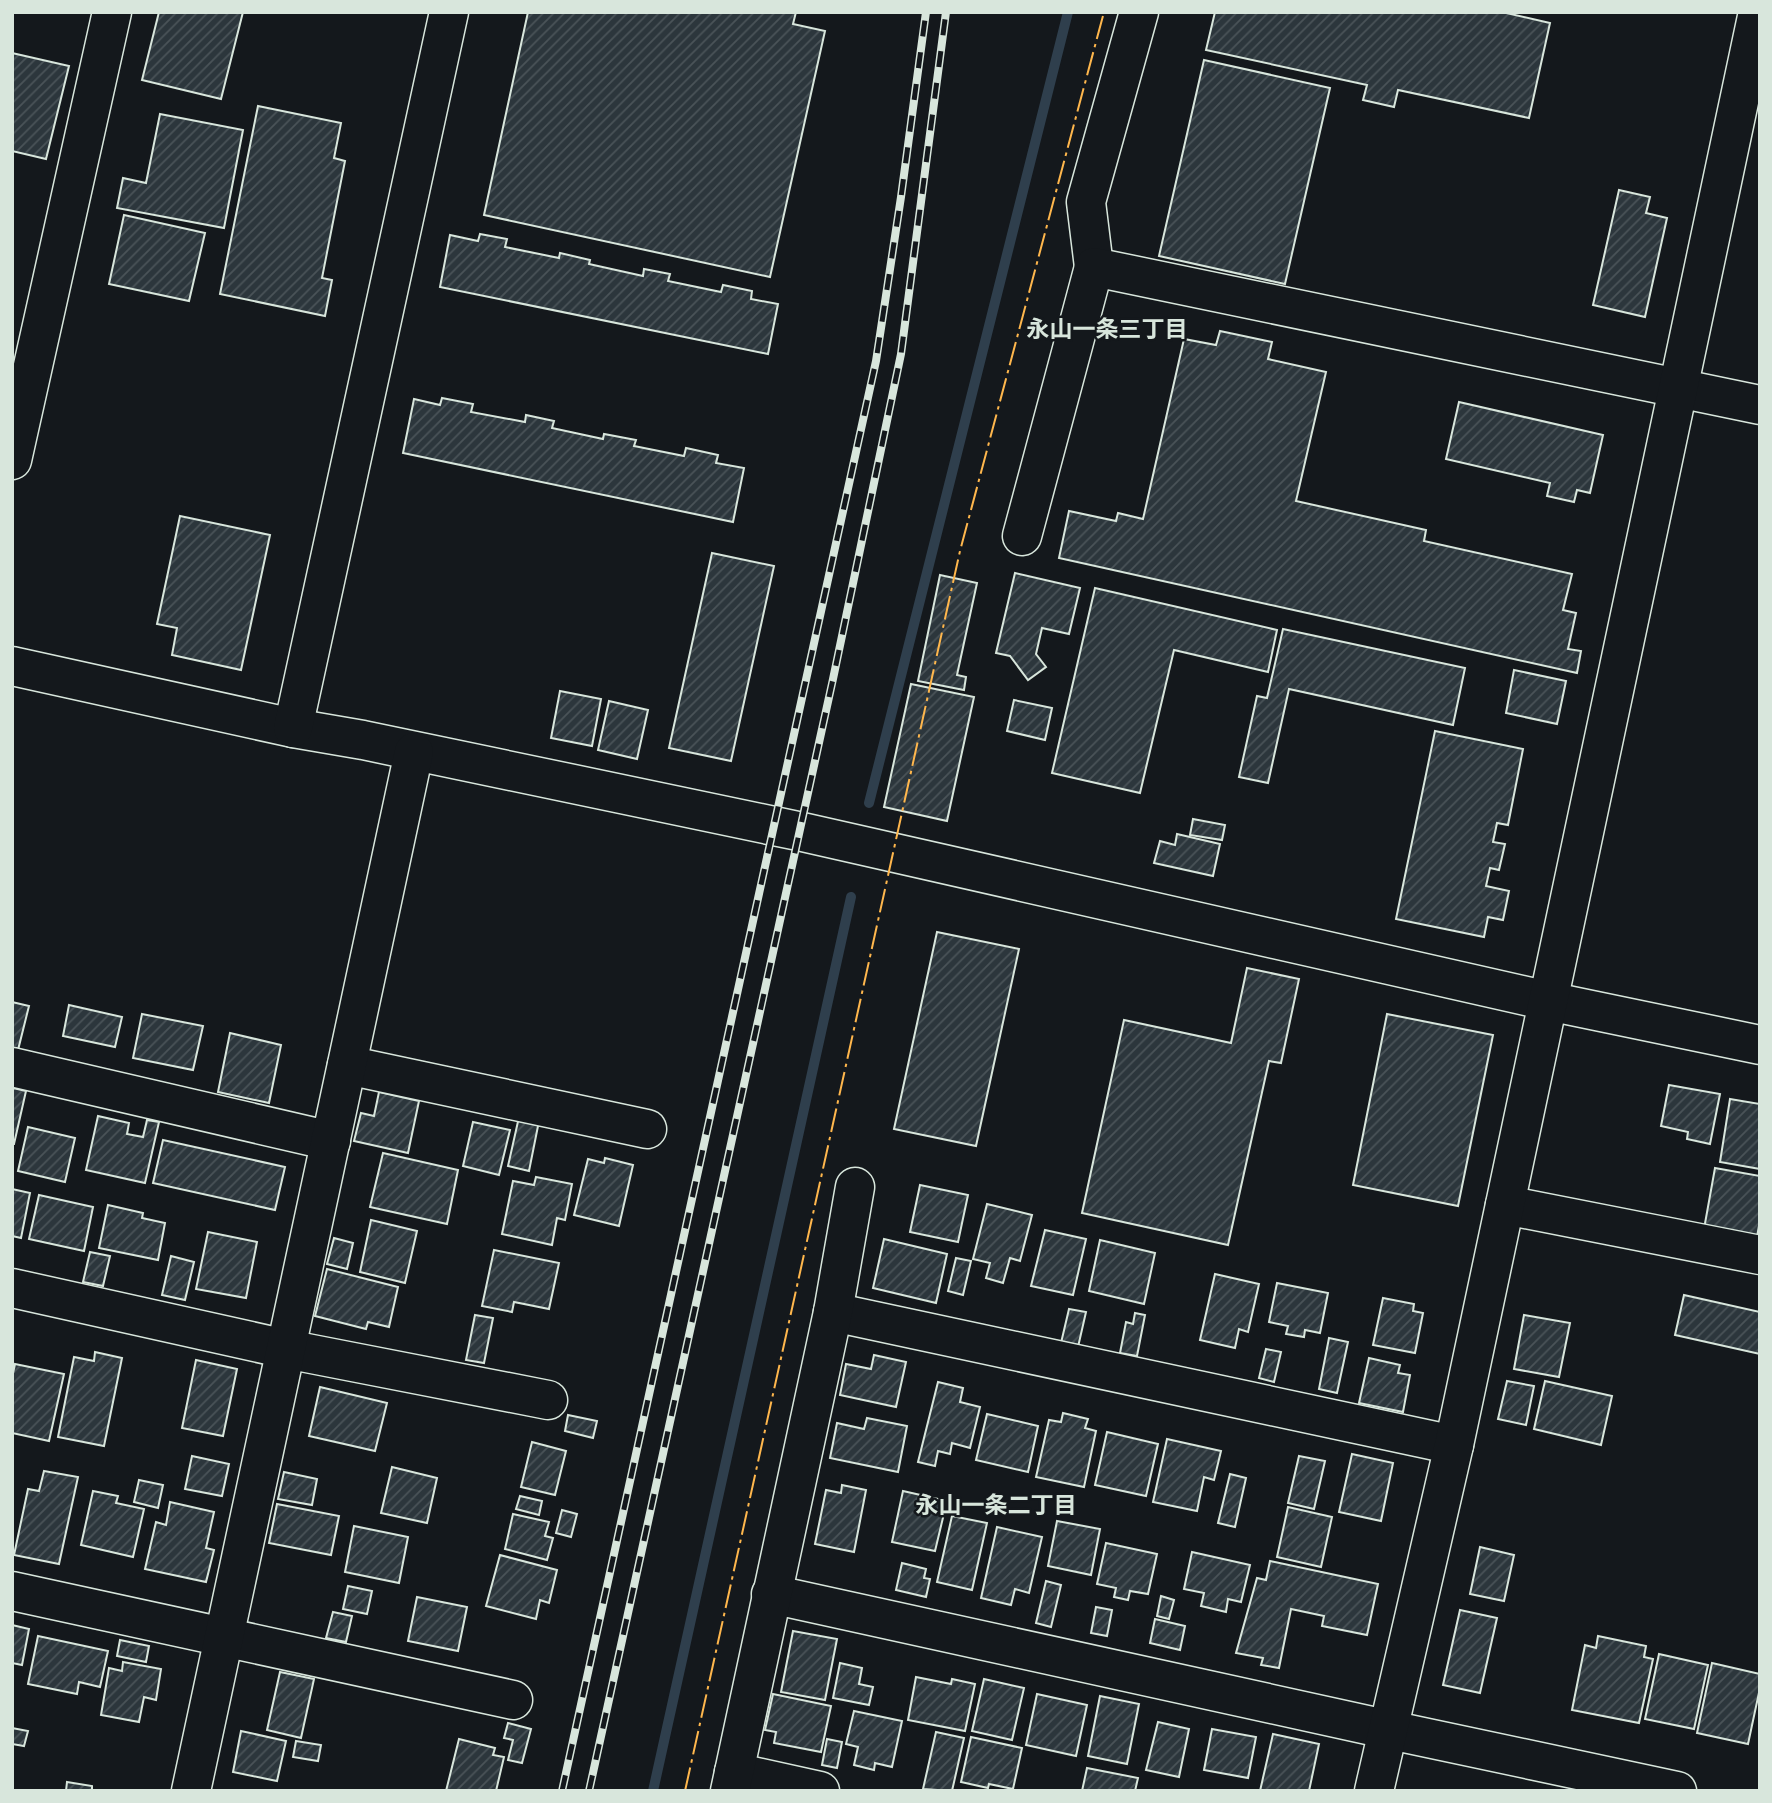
<svg xmlns="http://www.w3.org/2000/svg" width="1772" height="1803" viewBox="0 0 1772 1803" font-family="'Archivo Narrow','Noto Sans JP',sans-serif">
	<style>
		.lines { fill: none; stroke-linecap: round; stroke-linejoin: round }
		.stream { stroke: #2f3f4d; stroke-width: 10 }
		.building { fill: url(#building-hatch); stroke: #d8e6dc; stroke-width: 2 }
		.minor-casing { stroke: #d8e6dc; stroke-width: 41 }
		.minor { stroke: #14181c; stroke-width: 38 }
		.rail-casing { stroke: #d8e6dc; stroke-width: 8 }
		.rail { stroke: #14181c; stroke-width: 5; stroke-dasharray: 16; stroke-linecap: butt }
		.power { stroke: #ffb74d; stroke-width: 2; stroke-dasharray: 24 5 3.5 5; stroke-linecap: butt }
		.labels { text-anchor: middle; dominant-baseline: central; stroke-width: 5; stroke-linejoin: round; paint-order: stroke }
		.neighbourhood-label { font-size: 23px; font-weight: bold; fill: #d8e6dc; stroke: #14181c }
	</style>
	<defs>
		<pattern id="building-hatch" width="6" height="6" patternUnits="userSpaceOnUse" patternTransform="scale(1.75)"><rect width="6" height="6" fill="#2c363c"/><path d="M-1 1l2-2M0 6l6-6M5 7l2-2" fill="none" stroke="#4a5358"/></pattern>
	</defs>
	<rect width="100%" height="100%" fill="#14181c"/>
	<g class="lines">
		<g class="stream">
			<polyline points="869,803 1068,12"/>
			<polyline points="653,1791 851,897"/>
		</g>
	</g>
	<g class="building">
		<polygon points="159,12 243,12 221,99 142,80"/>
		<polygon points="528,12 796,12 793,24 825,31 770,277 484,215"/>
		<polygon points="1215,12 1502,12 1550,23 1529,118 1398,90 1394,107 1363,100 1367,85 1206,50"/>
		<polygon points="12,53 69,66 46,159 12,151"/>
		<polygon points="1204,60 1330,88 1285,284 1159,256"/>
		<polygon points="258,106 341,123 334,158 345,161 322,278 332,280 325,316 220,294"/>
		<polygon points="160,114 243,130 224,228 117,208 123,178 146,183"/>
		<polygon points="1619,190 1650,197 1646,213 1667,218 1645,317 1593,305"/>
		<polygon points="124,215 205,233 189,301 109,284"/>
		<polygon points="480,234 507,239 505,247 559,258 560,253 590,260 589,264 643,276 644,269 670,274 668,281 721,292 723,285 752,291 751,299 778,304 768,354 440,287 450,235 478,241"/>
		<polygon points="1220,331 1272,342 1268,359 1326,372 1296,501 1426,530 1424,541 1572,574 1563,610 1576,613 1568,649 1581,651 1577,673 1059,558 1069,511 1116,521 1118,513 1143,519 1184,339 1216,345"/>
		<polygon points="442,398 473,404 471,412 525,422 526,415 554,421 552,428 603,439 604,434 636,440 634,446 684,456 686,448 718,455 716,463 744,468 733,522 403,453 414,399 440,405"/>
		<polygon points="1459,402 1603,435 1590,493 1577,490 1574,502 1547,496 1550,483 1446,459"/>
		<polygon points="180,516 270,535 241,670 172,655 177,628 157,624"/>
		<polygon points="712,553 774,566 731,761 669,748"/>
		<polygon points="1015,573 1080,588 1069,634 1042,628 1036,654 1046,667 1028,680 1010,656 996,653"/>
		<polygon points="940,575 977,583 957,675 966,677 964,690 918,681"/>
		<polygon points="1095,588 1277,630 1268,672 1174,650 1140,793 1052,773"/>
		<polygon points="1283,629 1465,668 1453,725 1289,689 1268,783 1239,777 1257,696 1267,698"/>
		<polygon points="1514,670 1566,681 1557,724 1506,713"/>
		<polygon points="911,684 974,697 947,821 884,807"/>
		<polygon points="560,691 601,699 592,746 551,738"/>
		<polygon points="1014,700 1052,708 1045,740 1007,731"/>
		<polygon points="609,701 648,710 637,759 598,750"/>
		<polygon points="1435,731 1523,749 1508,825 1497,823 1493,842 1505,844 1499,870 1490,868 1486,886 1509,891 1503,920 1488,917 1484,937 1396,919"/>
		<polygon points="1193,819 1225,825 1222,840 1190,835"/>
		<polygon points="1177,834 1220,844 1213,876 1154,863 1160,841 1175,845"/>
		<polygon points="937,932 1019,949 976,1146 894,1129"/>
		<polygon points="1247,968 1299,979 1281,1063 1269,1061 1228,1245 1082,1213 1124,1020 1231,1043"/>
		<polygon points="12,1002 29,1006 18,1050 12,1049"/>
		<polygon points="69,1005 122,1017 115,1047 63,1036"/>
		<polygon points="142,1014 203,1026 193,1070 133,1058"/>
		<polygon points="1387,1014 1493,1035 1458,1206 1353,1185"/>
		<polygon points="230,1033 281,1045 269,1103 218,1092"/>
		<polygon points="1669,1085 1720,1094 1710,1144 1687,1139 1688,1132 1661,1126"/>
		<polygon points="13,1088 26,1091 14,1144 12,1144"/>
		<polygon points="379,1092 419,1101 408,1153 354,1141 361,1113 374,1116"/>
		<polygon points="1730,1099 1760,1104 1760,1169 1720,1162"/>
		<polygon points="98,1116 129,1123 127,1134 143,1137 147,1120 159,1122 145,1183 86,1170"/>
		<polygon points="519,1117 539,1121 529,1171 508,1166"/>
		<polygon points="473,1122 510,1130 499,1175 463,1166"/>
		<polygon points="28,1127 75,1138 65,1182 18,1171"/>
		<polygon points="163,1140 285,1167 275,1210 153,1183"/>
		<polygon points="383,1153 458,1170 447,1224 370,1207"/>
		<polygon points="605,1158 633,1165 619,1226 574,1215 588,1159 604,1163"/>
		<polygon points="1715,1168 1760,1176 1760,1220 1757,1237 1704,1229"/>
		<polygon points="536,1177 572,1184 565,1220 557,1218 552,1245 502,1234 513,1181 534,1185"/>
		<polygon points="920,1185 968,1195 958,1242 910,1232"/>
		<polygon points="12,1189 30,1193 21,1238 12,1236"/>
		<polygon points="39,1195 93,1207 84,1251 29,1239"/>
		<polygon points="987,1204 1032,1215 1020,1261 1010,1258 1003,1283 986,1278 990,1263 973,1259"/>
		<polygon points="108,1205 143,1213 142,1218 165,1223 158,1260 99,1248"/>
		<polygon points="371,1220 417,1231 405,1283 360,1272"/>
		<polygon points="1045,1230 1086,1239 1073,1295 1031,1286"/>
		<polygon points="208,1232 257,1242 246,1298 196,1289"/>
		<polygon points="334,1238 353,1243 347,1269 327,1264"/>
		<polygon points="884,1239 947,1254 936,1303 873,1288"/>
		<polygon points="1100,1240 1155,1253 1144,1304 1089,1291"/>
		<polygon points="494,1250 559,1263 549,1309 514,1302 512,1312 482,1306"/>
		<polygon points="90,1252 110,1256 103,1286 83,1282"/>
		<polygon points="171,1256 194,1262 185,1300 162,1295"/>
		<polygon points="956,1258 971,1261 963,1295 948,1291"/>
		<polygon points="327,1269 398,1287 389,1327 368,1322 366,1329 315,1316"/>
		<polygon points="1215,1274 1259,1284 1248,1332 1239,1329 1235,1348 1200,1340"/>
		<polygon points="1277,1283 1328,1293 1320,1333 1305,1330 1304,1337 1286,1334 1288,1326 1269,1322"/>
		<polygon points="1684,1295 1760,1312 1760,1354 1675,1335"/>
		<polygon points="1383,1298 1414,1304 1413,1311 1423,1313 1415,1353 1373,1345"/>
		<polygon points="1069,1309 1086,1312 1078,1347 1061,1343"/>
		<polygon points="1135,1313 1145,1315 1137,1356 1120,1353 1126,1322 1133,1324"/>
		<polygon points="475,1315 493,1318 484,1363 466,1360"/>
		<polygon points="1524,1315 1570,1323 1559,1377 1514,1369"/>
		<polygon points="1329,1338 1348,1342 1337,1393 1319,1389"/>
		<polygon points="1266,1349 1281,1352 1274,1382 1259,1378"/>
		<polygon points="95,1352 122,1358 104,1446 58,1437 74,1357 94,1361"/>
		<polygon points="874,1355 906,1362 896,1407 840,1395 846,1364 871,1369"/>
		<polygon points="1369,1358 1400,1365 1398,1373 1410,1375 1403,1412 1359,1403"/>
		<polygon points="196,1360 237,1369 223,1436 182,1428"/>
		<polygon points="15,1364 64,1374 49,1441 12,1433 12,1378"/>
		<polygon points="1507,1381 1534,1386 1526,1425 1498,1419"/>
		<polygon points="1545,1381 1612,1396 1601,1445 1534,1429"/>
		<polygon points="938,1382 963,1388 960,1402 980,1407 970,1448 952,1443 950,1454 938,1451 935,1466 918,1462"/>
		<polygon points="320,1387 387,1403 375,1451 309,1436"/>
		<polygon points="1063,1413 1088,1419 1085,1428 1096,1431 1084,1487 1036,1477 1049,1420 1061,1422"/>
		<polygon points="987,1414 1038,1426 1028,1472 976,1460"/>
		<polygon points="568,1415 597,1421 593,1438 565,1431"/>
		<polygon points="867,1418 907,1426 898,1472 830,1458 837,1423 864,1429"/>
		<polygon points="1107,1432 1158,1444 1146,1496 1095,1485"/>
		<polygon points="1167,1439 1221,1451 1214,1480 1204,1477 1197,1511 1153,1502"/>
		<polygon points="532,1442 566,1451 555,1495 521,1487"/>
		<polygon points="1352,1454 1393,1463 1381,1521 1339,1512"/>
		<polygon points="192,1456 229,1464 222,1496 185,1489"/>
		<polygon points="1299,1456 1325,1461 1314,1509 1288,1503"/>
		<polygon points="392,1467 437,1478 427,1523 381,1513"/>
		<polygon points="44,1471 78,1477 59,1564 14,1555 28,1489 39,1491"/>
		<polygon points="284,1472 317,1479 312,1505 278,1499"/>
		<polygon points="1230,1474 1246,1478 1235,1527 1218,1523"/>
		<polygon points="139,1480 163,1485 158,1508 134,1502"/>
		<polygon points="842,1485 866,1490 854,1552 815,1544 826,1490 841,1493"/>
		<polygon points="93,1491 118,1496 116,1503 144,1509 133,1557 81,1545"/>
		<polygon points="903,1491 947,1501 935,1551 892,1542"/>
		<polygon points="520,1496 542,1501 539,1515 516,1509"/>
		<polygon points="170,1502 214,1512 206,1548 214,1550 206,1582 145,1569 156,1522 166,1525"/>
		<polygon points="277,1504 339,1516 331,1555 269,1543"/>
		<polygon points="1288,1507 1332,1517 1321,1567 1277,1557"/>
		<polygon points="562,1510 577,1514 571,1537 556,1533"/>
		<polygon points="513,1514 549,1522 545,1536 553,1538 547,1560 505,1549"/>
		<polygon points="952,1516 987,1523 972,1590 937,1582"/>
		<polygon points="1057,1521 1100,1529 1091,1575 1048,1566"/>
		<polygon points="354,1526 408,1537 399,1583 345,1572"/>
		<polygon points="997,1527 1042,1537 1029,1593 1015,1589 1011,1605 981,1598"/>
		<polygon points="1106,1543 1157,1554 1148,1594 1130,1591 1128,1600 1114,1597 1116,1588 1097,1584"/>
		<polygon points="1480,1547 1514,1555 1504,1601 1470,1594"/>
		<polygon points="1192,1552 1250,1565 1241,1602 1228,1599 1226,1612 1201,1606 1204,1593 1184,1589"/>
		<polygon points="500,1555 557,1570 549,1603 540,1600 536,1619 486,1606"/>
		<polygon points="1270,1561 1378,1584 1367,1635 1322,1626 1324,1616 1291,1609 1279,1668 1261,1665 1263,1658 1236,1653 1257,1578 1266,1580"/>
		<polygon points="902,1563 926,1569 924,1578 930,1579 926,1597 896,1590"/>
		<polygon points="1046,1581 1061,1585 1051,1627 1036,1623"/>
		<polygon points="348,1586 372,1591 367,1614 343,1609"/>
		<polygon points="1161,1596 1174,1600 1169,1619 1157,1616"/>
		<polygon points="417,1597 467,1607 458,1651 408,1641"/>
		<polygon points="1096,1607 1112,1610 1107,1636 1091,1633"/>
		<polygon points="1460,1610 1497,1618 1480,1693 1443,1685"/>
		<polygon points="333,1612 352,1616 346,1642 326,1638"/>
		<polygon points="1155,1619 1185,1626 1180,1650 1150,1643"/>
		<polygon points="12,1625 29,1629 22,1665 12,1663"/>
		<polygon points="793,1631 837,1639 825,1700 781,1692"/>
		<polygon points="38,1636 108,1651 100,1687 79,1682 77,1694 28,1684"/>
		<polygon points="1598,1636 1646,1646 1644,1657 1653,1659 1639,1723 1572,1710 1585,1645 1596,1648"/>
		<polygon points="120,1640 149,1646 146,1662 117,1656"/>
		<polygon points="1659,1654 1708,1665 1694,1729 1645,1719"/>
		<polygon points="123,1662 161,1669 156,1700 144,1697 139,1722 101,1715 109,1668 122,1671"/>
		<polygon points="840,1663 862,1668 859,1684 873,1687 869,1705 833,1698"/>
		<polygon points="1712,1663 1760,1674 1760,1688 1748,1744 1697,1733"/>
		<polygon points="280,1672 314,1679 301,1738 267,1730"/>
		<polygon points="916,1677 951,1684 952,1679 975,1684 965,1731 908,1720"/>
		<polygon points="984,1679 1024,1688 1012,1740 972,1731"/>
		<polygon points="773,1694 831,1706 821,1752 774,1743 776,1732 765,1730"/>
		<polygon points="1037,1694 1087,1705 1076,1756 1026,1745"/>
		<polygon points="1100,1696 1139,1704 1127,1764 1088,1756"/>
		<polygon points="854,1711 902,1721 892,1767 875,1763 874,1770 854,1765 858,1747 846,1744"/>
		<polygon points="1158,1722 1189,1729 1179,1777 1146,1770"/>
		<polygon points="508,1723 531,1729 522,1763 508,1760 513,1740 504,1738"/>
		<polygon points="12,1728 28,1731 24,1746 12,1744"/>
		<polygon points="1212,1729 1256,1737 1248,1778 1204,1770"/>
		<polygon points="241,1731 286,1741 277,1781 233,1772"/>
		<polygon points="936,1732 964,1738 952,1791 923,1789"/>
		<polygon points="1273,1734 1319,1744 1309,1791 1260,1791"/>
		<polygon points="971,1737 1022,1748 1013,1789 989,1784 988,1788 961,1782"/>
		<polygon points="459,1739 495,1748 493,1755 504,1757 496,1791 446,1791"/>
		<polygon points="827,1739 842,1742 837,1768 822,1765"/>
		<polygon points="296,1741 321,1745 318,1761 293,1757"/>
		<polygon points="1087,1768 1138,1778 1135,1791 1082,1791"/>
		<polygon points="67,1782 92,1786 92,1791 66,1791"/>
	</g>
	<g class="lines">
		<g class="minor-casing">
			<g id="minor">
				<polyline points="1094,267 1086,202 1139,12"/>
				<polyline points="12,460 112,12"/>
				<polyline points="1022,536 1094,267 1760,405"/>
				<polyline points="12,666 293,728 363,740 798,831 1548,1001 1760,1045"/>
				<polyline points="293,728 449,12"/>
				<polyline points="347,1065 647,1129"/>
				<polyline points="12,1067 331,1141"/>
				<polyline points="1505,1205 1760,1255"/>
				<polyline points="12,1288 286,1349 548,1400"/>
				<polyline points="833,1312 1454,1445"/>
				<polyline points="12,1591 513,1700"/>
				<polyline points="771,1594 1390,1730 1677,1791"/>
				<polyline points="734,1772 820,1791"/>
				<polyline points="191,1791 414,752"/>
				<polyline points="730,1791 833,1312 855,1187"/>
				<polyline points="1374,1791 1454,1445 1758,12"/>
			</g>
		</g>
		<use href="#minor" class="minor"/>
		<g class="rail-casing">
			<g id="rail">
				<polyline points="562,1791 876,361 901,197 926,12"/>
				<polyline points="589,1791 833,679 901,354 946,12"/>
			</g>
		</g>
		<use href="#rail" class="rail"/>
		<polyline class="power" points="685,1791 960,551 1104,12"/>
	</g>
	<g class="labels">
		<g class="neighbourhood-label">
			<text x="1107" y="328">永山一条三丁目</text>
			<text x="996" y="1504">永山一条二丁目</text>
		</g>
	</g>
	<rect width="1772" height="1803" fill="none" stroke="#d8e6dc" stroke-width="28"/>
</svg>
